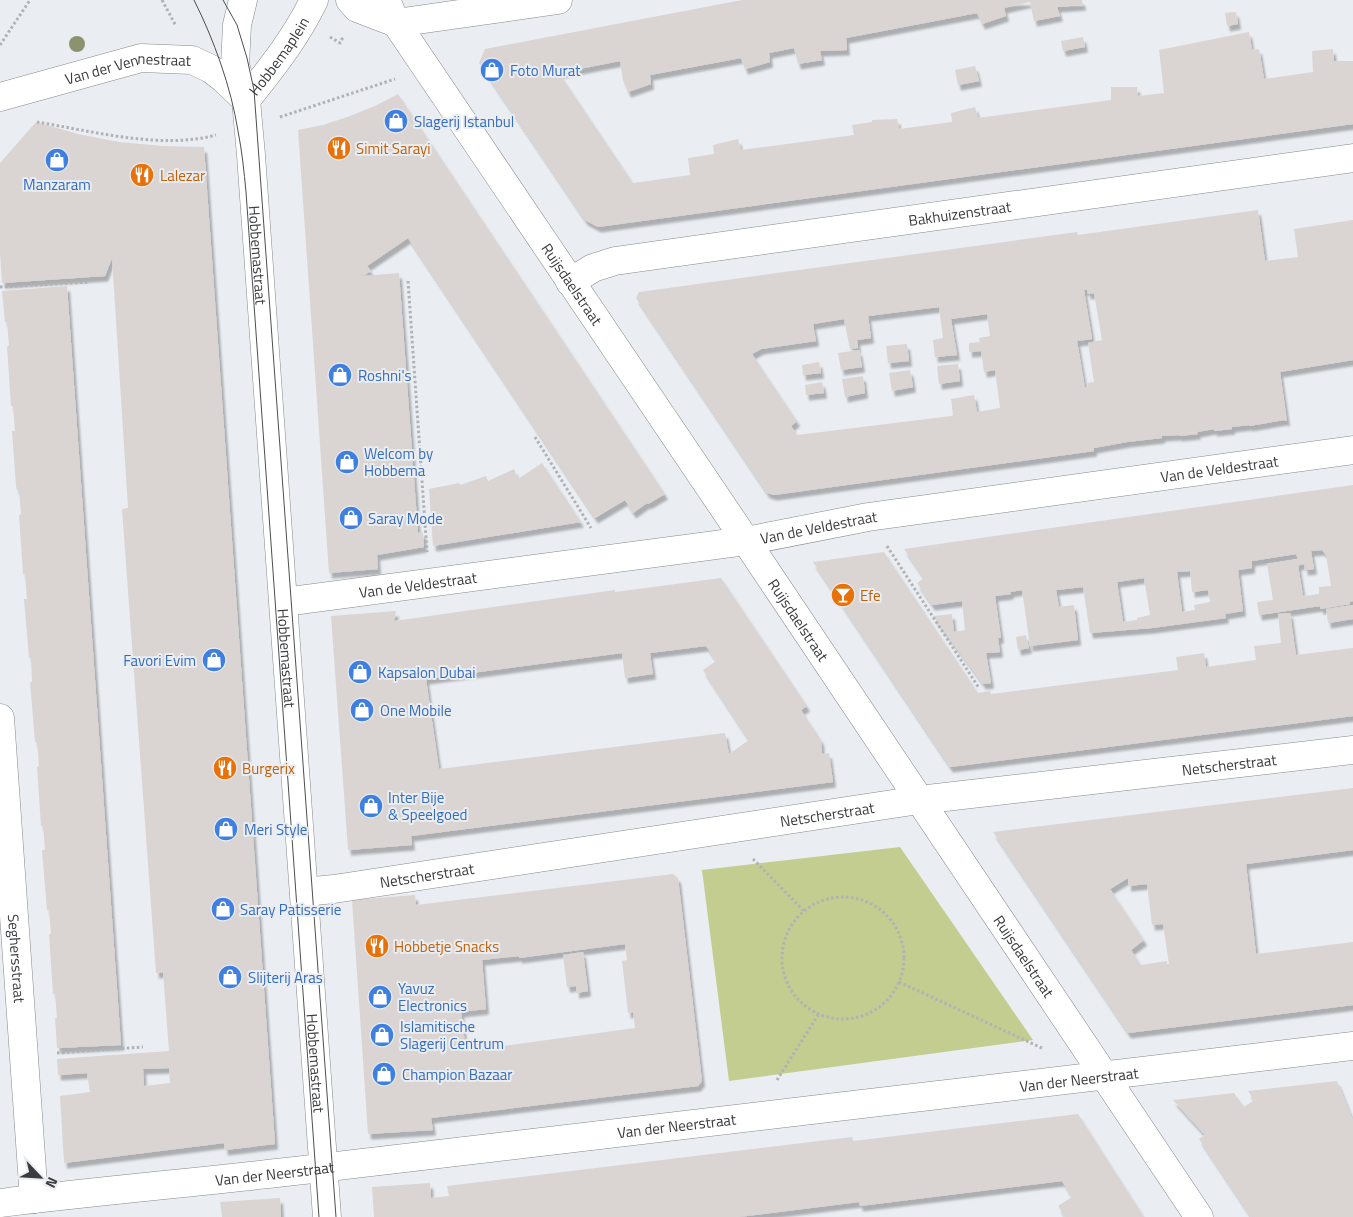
<svg xmlns="http://www.w3.org/2000/svg" width="1353" height="1217" viewBox="0 0 1353 1217" font-family="'Titillium Web',sans-serif">
	<style>
		.green { fill: #c2cd8f }
		.building { fill: #dad5d3; fill-rule: evenodd; filter: url(#shadow) }
		.lines { fill: none; stroke-linecap: round; stroke-linejoin: round }
		.street-casing { stroke: #86898d; stroke-width: 29 }
		.path { stroke: #b0b2b5; stroke-width: 3; stroke-dasharray: 2.5 2.5; stroke-linecap: butt }
		.street { stroke: #fff; stroke-width: 28 }
		.tram { stroke: #4c4e50; stroke-width: 1 }
		.tree { fill: #8c926f }
		.labels { text-anchor: middle; dominant-baseline: central; stroke-width: 4; stroke-linejoin: round; paint-order: stroke }
		.street-label { font-size: 15px; fill: #3a3b3d; stroke: #eaedf1 }
		.shop-label { font-size: 15px; fill: #366cbe; stroke: #eaedf1; text-anchor: start }
		.food-label { font-size: 15px; fill: #c56008; stroke: #eaedf1; text-anchor: start }
	</style>
	<defs>
		<filter id="shadow"><feDropShadow dx="3" dy="5.5" stdDeviation="1" flood-color="#0004"/></filter>
	</defs>
	<rect width="100%" height="100%" fill="#eaedf1"/>
	<polygon class="green" points="900,847 1033,1040 729,1081 702,870"/>
	<g class="building">
		<polygon points="742,0 1082,0 1083,5 1057,7 1060,16 1034,21 1030,2 1004,8 1006,16 982,24 977,13 846,38 847,50 820,51 822,60 798,64 794,48 769,53 770,62 745,69 741,58 650,75 651,84 628,92 623,80 620,61 559,73 633,183 690,175 688,158 714,154 713,145 738,139 741,150 854,135 852,125 872,122 872,120 897,119 899,129 952,122 951,113 975,107 978,118 1111,100 1111,87 1137,87 1138,96 1164,93 1159,50 1249,32 1252,50 1259,49 1264,79 1313,72 1312,51 1333,49 1334,61 1353,61 1353,124 598,227 585,220 479,63 485,49"/>
		<polygon points="1236,12 1238,24 1227,26 1225,13"/>
		<polygon points="1083,37 1085,47 1063,51 1061,41"/>
		<polygon points="975,66 979,81 958,85 955,70"/>
		<polygon points="398,94 665,494 648,504 647,503 633,513 625,500 595,518 408,238 367,266 371,271 363,276 399,273 418,533 423,532 424,547 377,555 378,569 329,573 298,130 323,125 350,116 377,105"/>
		<path d="M36 122 78 134 119 142 162 146 204 147 275 1144 225 1150 224 1143 64 1163 60 1096 90 1092 87 1073 58 1075 57 1059 169 1051 163 972 156 973 122 509 128 508 112 258 105 276 2 283 0 253V163ZM169 1068 170 1083 144 1086 143 1069Z"/>
		<path d="M1258 210 1265 261 1298 257 1294 229 1353 220V360L1280 372 1287 421 1284 420 1249 426V425L1232 427V429L1214 431V429L1197 432 1198 434 1179 436V435L1162 436V438L1127 442 1094 448V451L774 495 767 493 636 298 639 292 1077 232 1078 235ZM1084 290H1087L1088 294 1094 293 1102 340 1088 343 1094 382 1087 383 1088 387 1085 388 1077 341 1092 339ZM939 307 943 338 933 340 935 357 957 355 951 319 987 314 990 336 979 338 980 342 969 343V352L981 351 984 372 995 370 1000 408 977 412 974 395 951 399 953 415 951 416 797 435 791 426 797 421 752 354 761 349 816 341 813 324 844 319 850 349 858 348 857 340 871 338 868 316Z"/>
		<polygon points="67,286 121,1045 57,1048 55,1018 57,1018 56,1005 55,993 53,994 49,934 51,934 49,910 47,910 42,850 45,850 44,837 43,826 41,826 37,767 39,766 38,753 37,742 35,742 30,682 32,682 31,658 29,658 24,599 27,599 25,574 23,574 19,515 21,514 19,490 17,490 16,486 12,431 15,431 13,406 11,406 7,347 9,345 7,322 5,322 2,291"/>
		<polygon points="907,344 909,361 888,363 886,346"/>
		<polygon points="859,350 862,367 841,370 838,353"/>
		<polygon points="819,362 821,373 803,375 802,365"/>
		<polygon points="958,364 960,381 939,384 937,366"/>
		<polygon points="910,370 913,387 892,391 889,373"/>
		<polygon points="863,376 865,393 845,397 842,379"/>
		<polygon points="822,382 824,393 806,395 805,385"/>
		<polygon points="542,463 581,522 433,546 429,489 459,483 460,485 486,476 488,481 514,469 518,479"/>
		<path d="M1353 485V601L1349 602 1350 604 1320 609V606L1259 615 1257 602 1273 600 1267 564 1298 559 1296 554 1252 561V568L1238 570 1243 611 1225 614 1226 618 1152 628 1090 633 1083 587 1056 590 1059 607 1074 605 1078 640 1030 646 1022 590 1010 592 1011 594 995 596 1001 638H998L1000 652 986 653 991 683 983 684 933 616 952 614 954 632 965 630 962 601 932 605 917 583 924 578 904 549ZM1322 550 1326 555 1331 586 1319 587V594L1303 596 1298 565 1304 564 1305 570 1314 569 1311 551ZM1190 571 1192 592 1208 590 1210 602 1194 605 1195 610 1182 612 1177 572ZM1144 578 1150 615 1137 618V620L1123 622 1117 582Z"/>
		<polygon points="884,552 978,693 990,691 991,694 1178,670 1176,657 1204,653 1206,667 1256,660 1254,646 1281,643 1278,614 1290,613 1296,655 1353,648 1353,716 950,767 813,562"/>
		<path d="M721 578 807 706 801 710 821 740 822 754 829 753 833 782 411 836 412 845 348 850 331 616 396 611 394 621 615 590V592ZM706 646 716 661 703 670 749 740 729 754 725 733 439 769 426 679 622 653 625 678 653 674 650 653Z"/>
		<polygon points="1353,605 1353,619 1328,623 1326,609"/>
		<polygon points="1026,635 1029,648 1018,650 1016,637"/>
		<path d="M1353 788V850L1246 864 1256 954 1353 942V1005L1128 1033 993 832ZM1128 878V886L1147 884 1152 925 1163 924 1169 964H1167V961L1141 965 1131 950 1144 940 1110 889Z"/>
		<path d="M673 874 678 878 702 1081 698 1086 431 1118 433 1130 368 1134 352 900 415 895 416 905ZM625 944 627 960 622 961 628 1013 633 1012 635 1028 466 1051 461 1012 486 1009 482 960 519 956V958Z"/>
		<polygon points="583,952 588,991 576,993 576,986 567,987 563,955"/>
		<polygon points="1337,1081 1353,1121 1353,1217 1251,1217 1199,1139 1205,1135 1173,1100 1234,1093 1244,1107 1254,1100 1248,1091"/>
		<polygon points="1078,1114 1144,1217 1065,1217 1058,1206 1072,1197 1062,1181 860,1206 859,1202 739,1217 374,1217 372,1187 430,1183 431,1198 449,1196 447,1186 852,1137 853,1141"/>
		<polygon points="280,1198 281,1217 222,1217 220,1202"/>
	</g>
	<g class="lines">
		<g class="street-casing">
			<g id="street">
				<path id="s1" d="M243 0 237 25 235 65 246 100 251 155 327 1217"/>
				<polyline points="350,0 357,8 396,23 558,0"/>
				<path id="s2" d="M386 0 396 23 746 541 1199 1217"/>
				<path id="s3" d="M0 97 141 58 192 60 211 69 224 79 245 99"/>
				<path id="s4" d="M246 100C271 69 297 36 314 0"/>
				<path id="s5" d="M570 282 593 268 615 261 1353 158"/>
				<path id="s6" d="M284 602 746 541 868 517 1353 450"/>
				<path id="s7" d="M0 718 34 1199"/>
				<path id="s8" d="M304 892 334 889 919 800 1353 750"/>
				<path id="s9" d="M0 1203C106 1190 213 1181 320 1168 664 1125 1009 1089 1353 1046"/>
			</g>
		</g>
		<g class="path">
			<polyline points="162,0 176,26"/>
			<polyline points="330,37 340,43 343,37"/>
			<polyline points="0,45 30,0"/>
			<polyline points="280,117 395,79"/>
			<path d="M37 122C92 131 161 150 216 135"/>
			<polyline points="408,281 427,552"/>
			<polyline points="0,287 90,282"/>
			<polyline points="535,437 591,528"/>
			<polyline points="887,546 979,688"/>
			<polyline points="753,859 804,911"/>
			<circle cx="843" cy="958" r="61"/>
			<polyline points="899,982 1044,1049"/>
			<polyline points="57,1053 143,1047"/>
			<polyline points="777,1080 818,1015"/>
		</g>
		<use href="#street" class="street"/>
		<g class="tram">
			<path d="M194 0C214 40 231 87 238 131 242 151 244 171 246 192L319 1217"/>
			<polyline points="223,0 237,25 247,58 254,90 336,1217"/>
		</g>
	</g>
	<circle class="tree" cx="77" cy="44" r="8"/>
	<defs>
		<g id="shop-disc" transform="scale(1.25)"><circle r="9.5" fill="#3f7fe0" stroke="#eaedf1"/><path d="M-5-2.5h2.3a2.7 3.5 0 0 1 5.4 0H5L5.5 6h-11ZM-1.5-2.5h3a1.5 2.3 0 0 0-3 0Z" fill="#fff"/></g>
		<g id="restaurant-disc" transform="scale(1.25)"><circle r="9.5" fill="#e8710a" stroke="#eaedf1"/><path d="M-5-6h1v4h1v-4h1v4h1v-4h1v5L-1.5 .5V6h-2V.5L-5-1ZM5-6V6H3V1.5H1.5Q1.5-4 5-6Z" fill="#fff"/></g>
		<g id="bar-disc" transform="scale(1.25)"><circle r="9.5" fill="#e8710a" stroke="#eaedf1"/><path d="M-6-5H6L.8 .8V4.5H3.5V6h-7V4.5H-.8V.8Z" fill="#fff"/></g>
	</defs>
	<g fill-rule="evenodd">
		<use href="#shop-disc" x="492" y="70"/>
		<use href="#shop-disc" x="396" y="121"/>
		<use href="#restaurant-disc" x="339" y="148"/>
		<use href="#shop-disc" x="57" y="160"/>
		<use href="#restaurant-disc" x="142" y="175"/>
		<use href="#shop-disc" x="340" y="375"/>
		<use href="#shop-disc" x="347" y="462"/>
		<use href="#shop-disc" x="351" y="518"/>
		<use href="#bar-disc" x="843" y="595"/>
		<use href="#shop-disc" x="214" y="660"/>
		<use href="#shop-disc" x="360" y="672"/>
		<use href="#shop-disc" x="362" y="710"/>
		<use href="#restaurant-disc" x="225" y="768"/>
		<use href="#shop-disc" x="371" y="806"/>
		<use href="#shop-disc" x="226" y="829"/>
		<use href="#shop-disc" x="223" y="909"/>
		<use href="#restaurant-disc" x="377" y="946"/>
		<use href="#shop-disc" x="230" y="977"/>
		<use href="#shop-disc" x="380" y="997"/>
		<use href="#shop-disc" x="382" y="1035"/>
		<use href="#shop-disc" x="384" y="1074"/>
	</g>
	<g class="labels">
		<g class="street-label">
			<text stroke="none"><textPath href="#s4" startOffset="55">Hobbemaplein</textPath></text>
			<text stroke="none"><textPath href="#s3" startOffset="132">Van der Vennestraat</textPath></text>
			<text stroke="none"><textPath href="#s5" startOffset="398">Bakhuizenstraat</textPath></text>
			<text stroke="none"><textPath href="#s1" startOffset="258">Hobbemastraat</textPath></text>
			<text stroke="none"><textPath href="#s2" startOffset="340">Ruijsdaelstraat</textPath></text>
			<text stroke="none"><textPath href="#s6" startOffset="945">Van de Veldestraat</textPath></text>
			<text stroke="none"><textPath href="#s6" startOffset="540">Van de Veldestraat</textPath></text>
			<text stroke="none"><textPath href="#s6" startOffset="135">Van de Veldestraat</textPath></text>
			<text stroke="none"><textPath href="#s2" startOffset="745">Ruijsdaelstraat</textPath></text>
			<text stroke="none"><textPath href="#s1" startOffset="662">Hobbemastraat</textPath></text>
			<text stroke="none"><textPath href="#s8" startOffset="934">Netscherstraat</textPath></text>
			<text stroke="none"><textPath href="#s8" startOffset="529">Netscherstraat</textPath></text>
			<text stroke="none"><textPath href="#s8" startOffset="124">Netscherstraat</textPath></text>
			<text stroke="none"><textPath href="#s2" startOffset="1150">Ruijsdaelstraat</textPath></text>
			<text stroke="none"><textPath href="#s7" startOffset="241">Seghersstraat</textPath></text>
			<text stroke="none"><textPath href="#s1" startOffset="1068">Hobbemastraat</textPath></text>
			<text stroke="none"><textPath href="#s9" startOffset="1086">Van der Neerstraat</textPath></text>
			<text stroke="none"><textPath href="#s9" startOffset="681">Van der Neerstraat</textPath></text>
			<text stroke="none"><textPath href="#s9" startOffset="276">Van der Neerstraat</textPath></text>
		</g>
		<g class="shop-label">
			<text x="510" y="70">Foto Murat</text>
			<text x="414" y="121">Slagerij Istanbul</text>
			<text x="57" y="184" text-anchor="middle">Manzaram</text>
			<text x="358" y="375">Roshni's</text>
			<text x="364" y="453">Welcom by<tspan x="364" dy="17">Hobbema</tspan></text>
			<text x="368" y="518">Saray Mode</text>
			<text x="196" y="660" text-anchor="end">Favori Evim</text>
			<text x="378" y="672">Kapsalon Dubai</text>
			<text x="380" y="710">One Mobile</text>
			<text x="388" y="797">Inter Bije<tspan x="388" dy="17">&amp; Speelgoed</tspan></text>
			<text x="244" y="829">Meri Style</text>
			<text x="240" y="909">Saray Patisserie</text>
			<text x="248" y="977">Slijterij Aras</text>
			<text x="398" y="988">Yavuz<tspan x="398" dy="17">Electronics</tspan></text>
			<text x="400" y="1026">Islamitische<tspan x="400" dy="17">Slagerij Centrum</tspan></text>
			<text x="402" y="1074">Champion Bazaar</text>
		</g>
		<g class="food-label">
			<text x="356" y="148">Simit Sarayi</text>
			<text x="160" y="175">Lalezar</text>
			<text x="860" y="595">Efe</text>
			<text x="242" y="768">Burgerix</text>
			<text x="394" y="946">Hobbetje Snacks</text>
		</g>
	</g>
	<g transform="translate(40 1177) rotate(115)" stroke="#eaedf1" stroke-width="4" paint-order="stroke">
	<path d="M0-4L9 19L0 12L-9 19Z" fill="#3a3b3d"/>
	<text y="-8" font-size="14" font-weight="bold" text-anchor="middle" fill="#3a3b3d">N</text>
	</g>
</svg>
